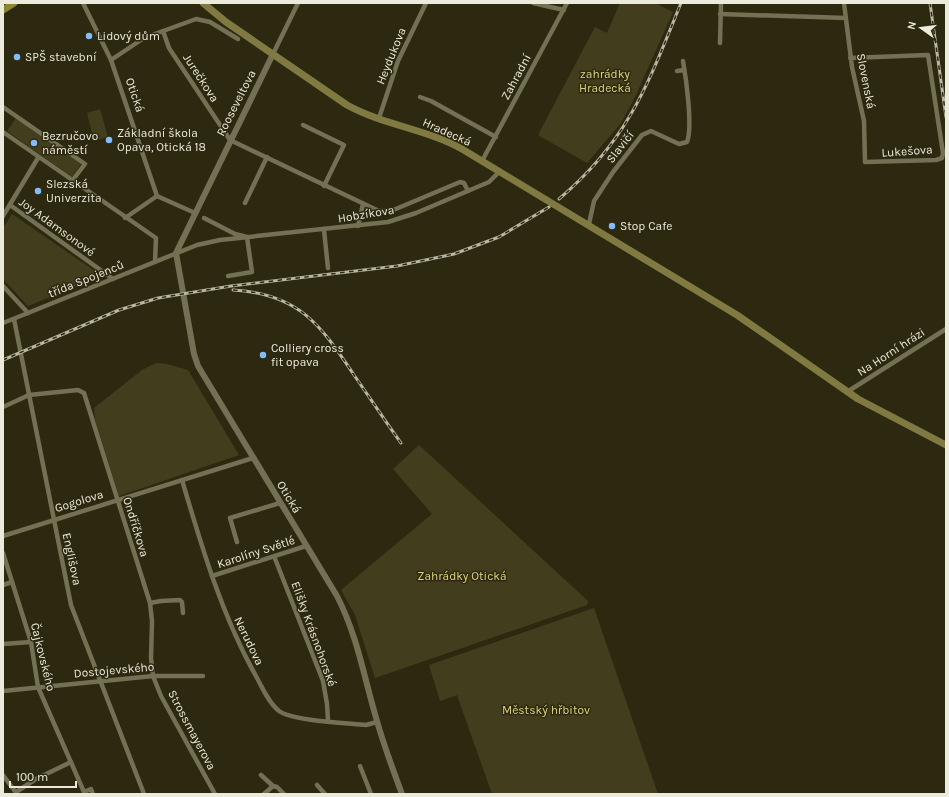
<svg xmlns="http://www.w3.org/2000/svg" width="949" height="797" viewBox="0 0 949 797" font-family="Karla,sans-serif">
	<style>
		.green { fill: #423e1d }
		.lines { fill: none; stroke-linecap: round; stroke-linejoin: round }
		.minor { stroke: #737054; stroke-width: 4.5 }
		.tertiary { stroke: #737054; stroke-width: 6 }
		.secondary { stroke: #807a42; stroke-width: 7 }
		.primary { stroke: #8d842f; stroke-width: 7 }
		.rail-casing { stroke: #b9b6a4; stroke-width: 3 }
		.rail { stroke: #2d2910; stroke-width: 1.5; stroke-dasharray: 4.5; stroke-linecap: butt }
		.poi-dot { fill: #82bcfa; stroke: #2d2910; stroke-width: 1.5 }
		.labels { text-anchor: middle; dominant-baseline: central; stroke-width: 3; stroke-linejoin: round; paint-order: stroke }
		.poi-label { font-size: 12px; fill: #eceada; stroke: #2d2910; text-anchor: start }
		.street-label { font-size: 12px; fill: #eceada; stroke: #2d2910 }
		.park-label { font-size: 12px; fill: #ded482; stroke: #2d2910 }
	</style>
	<rect width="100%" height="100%" fill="#2d2910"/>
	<g class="green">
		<polygon points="620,3 655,3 673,12 636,95 621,123 587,163 538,135 595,27 607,33"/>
		<polygon points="100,109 108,137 94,141 87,113"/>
		<polygon points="16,118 80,163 81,164 72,177 7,131"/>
		<polygon points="12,214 102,276 28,306 3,279 3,228"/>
		<polygon points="156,363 167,364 188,370 239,455 119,496 95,419 94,408 142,370"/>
		<polygon points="419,445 588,601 587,605 375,678 355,615 341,590 432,514 393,469"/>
		<polygon points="594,608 658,794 492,794 457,695 440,701 429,665"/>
	</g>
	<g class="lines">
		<g class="minor">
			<polyline points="83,3 111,60 157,196"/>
			<polyline points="533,3 564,10"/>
			<polyline points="844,3 852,67 864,121 865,162 936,160 942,158 943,153 928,55 850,58"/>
			<polyline points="720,14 846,18"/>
			<polyline points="163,31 169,48 230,140 379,211 391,211 460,182 464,183 468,191"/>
			<polyline points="720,43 721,3"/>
			<polyline points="273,54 298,3"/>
			<polyline points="111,60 144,38 196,19 210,22 238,39"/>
			<polyline points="677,71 684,70"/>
			<polyline points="420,97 431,101 496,137"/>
			<polyline points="3,107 85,164 72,181"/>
			<polyline points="379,118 398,61 426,3"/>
			<polyline points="303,125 344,145 324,186"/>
			<polyline points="3,132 156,238 155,262"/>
			<polyline points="482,161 567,3"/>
			<polyline points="245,203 267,157"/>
			<polyline points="10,205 113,279"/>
			<polyline points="3,216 38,158"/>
			<polyline points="125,218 157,196 195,213"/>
			<polyline points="204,218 235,234 247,237 252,272 228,276"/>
			<path d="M589 224 594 201 613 172 642 135 651 131 679 144 687 142C693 127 686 78 683 61"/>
			<polyline points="358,226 363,204"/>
			<polyline points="324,230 328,268"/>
			<polyline points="3,286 28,313"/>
			<polyline points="14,319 71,605 144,794"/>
			<polyline points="3,323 197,245 220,240 388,222 416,213 489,182 500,171"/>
			<polyline points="847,392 946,329"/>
			<polyline points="3,407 29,395 78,390 84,393 150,603 152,621 151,658 153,676 161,696 215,794"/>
			<path d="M182 480C202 548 222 616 257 678 263 689 269 703 279 711 293 721 347 723 366 725L377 722"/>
			<polyline points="3,536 253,458"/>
			<polyline points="237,542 230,518 280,503"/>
			<polyline points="3,553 31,642 38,687 84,792 91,789 93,794"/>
			<polyline points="274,556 323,681 327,704 328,721"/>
			<polyline points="212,576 306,546"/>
			<polyline points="3,585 12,582"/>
			<polyline points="150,603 161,601 180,600 182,602 183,613"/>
			<polyline points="3,644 31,642"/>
			<polyline points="3,691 153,676 203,676"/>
			<polyline points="360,766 371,794"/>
			<polyline points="3,775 17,794"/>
			<polyline points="261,775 273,786 264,794"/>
			<polyline points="317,785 325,794"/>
			<polyline points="273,786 277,787 284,794"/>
			<polyline points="16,792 36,779 71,762"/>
		</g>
		<path class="tertiary" d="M273 54 176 253 194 354 198 366 337 596C358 637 364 678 377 721 384 746 393 770 402 794"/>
		<path class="secondary" d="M203 3 226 22 347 105C383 125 426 129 462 149L737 315 858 399 946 445"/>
		<polyline class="primary" points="3,10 14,3"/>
		<g class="rail-casing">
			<g id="rail">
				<polyline points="930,3 946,117"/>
				<path d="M559 199C628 141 648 84 681 3"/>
				<path d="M233 290C299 294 320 324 354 375 370 398 385 421 401 443"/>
				<polyline points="3,360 119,310 158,298 231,286 397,266 454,254 499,237 549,207"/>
			</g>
		</g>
		<use href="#rail" class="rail"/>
	</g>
	<g class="poi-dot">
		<circle cx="89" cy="36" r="4"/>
		<circle cx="17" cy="57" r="4"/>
		<circle cx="109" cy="140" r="4"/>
		<circle cx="34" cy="143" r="4"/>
		<circle cx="38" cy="191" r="4"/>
		<circle cx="612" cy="226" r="4"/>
		<circle cx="263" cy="355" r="4"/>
	</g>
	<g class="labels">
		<g class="poi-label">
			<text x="97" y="36">Lidový dům</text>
			<text x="25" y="57">SPŠ stavební</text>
			<text x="117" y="133">Základní škola<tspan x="117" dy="14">Opava, Otická 18</tspan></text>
			<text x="42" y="136">Bezručovo<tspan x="42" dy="14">náměstí</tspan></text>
			<text x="46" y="184">Slezská<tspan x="46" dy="14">Univerzita</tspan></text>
			<text x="620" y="226">Stop Cafe</text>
			<text x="271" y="348">Colliery cross<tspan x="271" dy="14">fit opava</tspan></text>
		</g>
		<g class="street-label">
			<text transform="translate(391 56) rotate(-68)">Heydukova</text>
			<text transform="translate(516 77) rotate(-62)">Zahradní</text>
			<text transform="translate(201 78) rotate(57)">Jurečkova</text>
			<text transform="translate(866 81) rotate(79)">Slovenská</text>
			<text transform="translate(135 95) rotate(71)">Otická</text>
			<text transform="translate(236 103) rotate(-63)">Rooseveltova</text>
			<text transform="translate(447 132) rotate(24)">Hradecká</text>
			<text transform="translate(620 147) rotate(-52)">Slavičí</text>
			<text transform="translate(907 151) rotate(-4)">Lukešova</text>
			<text transform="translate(366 214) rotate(-9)">Hobzíkova</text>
			<text transform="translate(57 227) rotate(36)">Joy Adamsonové</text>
			<text transform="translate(86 279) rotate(-22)">třída Spojenců</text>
			<text transform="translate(891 352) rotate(-33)">Na Horní hrázi</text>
			<text transform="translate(289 497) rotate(59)">Otická</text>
			<text transform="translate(79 501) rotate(-17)">Gogolova</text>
			<text transform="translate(136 527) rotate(73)">Ondříčkova</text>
			<text transform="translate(256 552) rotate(-18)">Karolíny Světlé</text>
			<text transform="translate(72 559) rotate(78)">Englišova</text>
			<text transform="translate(314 634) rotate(70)">Elišky Krásnohorské</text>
			<text transform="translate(249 641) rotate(64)">Nerudova</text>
			<text transform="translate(43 657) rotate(76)">Čajkovského</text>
			<text transform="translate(114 670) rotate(-5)">Dostojevského</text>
			<text transform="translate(192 730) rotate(62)">Strossmayerova</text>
		</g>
		<g class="park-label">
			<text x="605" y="74">zahrádky<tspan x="605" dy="14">Hradecká</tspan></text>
			<text x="462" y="576">Zahrádky Otická</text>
			<text x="546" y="710">Městský hřbitov</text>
		</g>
	</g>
	<rect width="949" height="797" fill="none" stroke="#eceada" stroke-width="8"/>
	<g transform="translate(921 28) rotate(284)" stroke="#2d2910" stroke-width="3" paint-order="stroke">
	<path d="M0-3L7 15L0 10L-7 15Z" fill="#eceada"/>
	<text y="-6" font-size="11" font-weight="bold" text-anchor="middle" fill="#eceada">N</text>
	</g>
	<path d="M10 781v6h66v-6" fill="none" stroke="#eceada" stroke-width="2"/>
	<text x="16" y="781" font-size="12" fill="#eceada" stroke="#2d2910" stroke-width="3" paint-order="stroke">100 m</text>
</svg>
